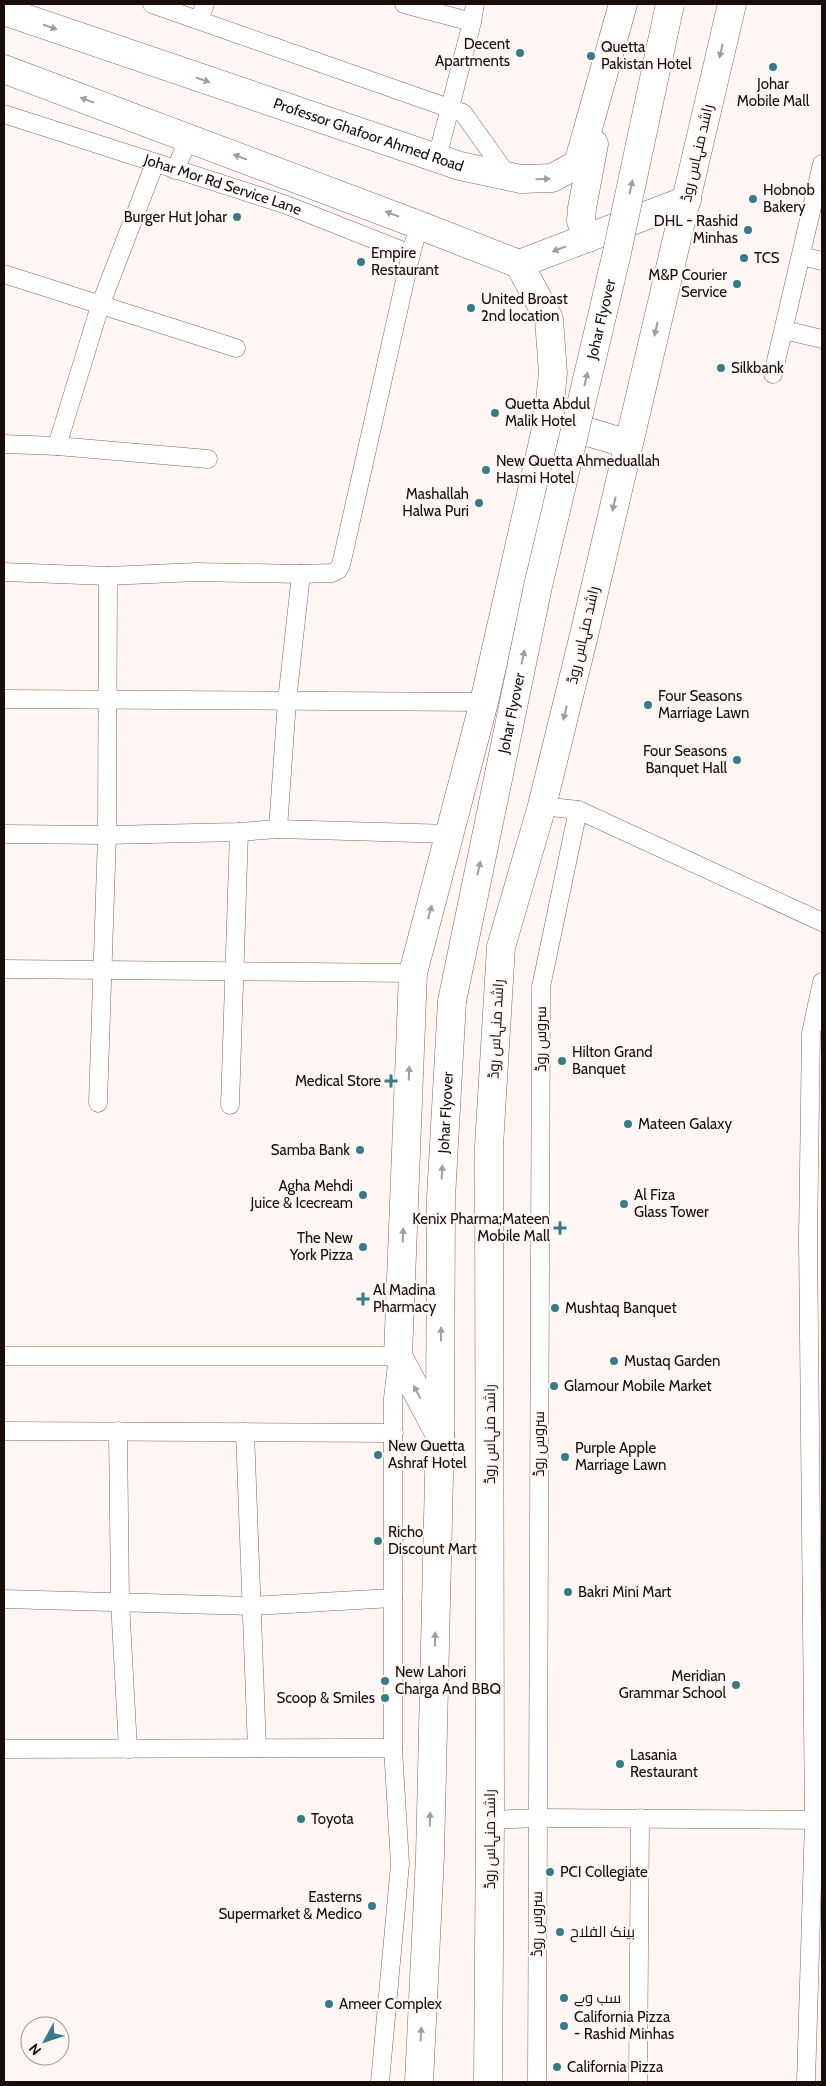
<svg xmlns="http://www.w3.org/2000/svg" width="826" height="2086" viewBox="0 0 826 2086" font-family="Cabin,Cairo,sans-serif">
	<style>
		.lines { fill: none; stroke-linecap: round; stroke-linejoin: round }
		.street-casing { stroke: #856459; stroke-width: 19 }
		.primary-casing { stroke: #856459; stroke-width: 29 }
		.street { stroke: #fff; stroke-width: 18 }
		.primary { stroke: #fff; stroke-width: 28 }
		.primary-bridge-casing { stroke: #856459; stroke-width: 29; stroke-linecap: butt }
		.primary-bridge { stroke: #fff; stroke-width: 28 }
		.oneway { fill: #a39e9d }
		.poi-dot { fill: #357b88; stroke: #fef6f3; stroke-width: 2 }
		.labels { text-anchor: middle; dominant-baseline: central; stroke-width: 4.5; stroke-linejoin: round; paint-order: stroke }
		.poi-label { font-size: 15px; fill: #1a0d09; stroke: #fef6f3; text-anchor: start }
		.street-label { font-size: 15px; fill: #1a0d09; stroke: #fef6f3 }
	</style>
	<rect width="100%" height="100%" fill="#fef6f3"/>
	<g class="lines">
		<g class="street-casing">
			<g id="street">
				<polyline points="152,4 463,113 508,176"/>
				<polyline points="404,4 472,22 475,4"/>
				<polyline points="199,20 205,4"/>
				<path id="s1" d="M4 114 284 204 411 254 419 225"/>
				<polyline points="437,158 472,22"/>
				<polyline points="175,170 189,138"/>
				<polyline points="801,256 822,261"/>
				<polyline points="4,274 236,348"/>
				<polyline points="784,330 822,339"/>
				<polyline points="773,374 822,164"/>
				<polyline points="4,444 57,446 208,459"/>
				<polyline points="57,446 100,306 155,163"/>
				<polyline points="4,572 108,576 197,572 301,574 332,573 338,570 341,565 411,254"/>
				<polyline points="4,699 484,702"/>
				<polyline points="542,806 578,810 822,922"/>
				<polyline points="278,829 287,701 301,574"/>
				<polyline points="4,834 107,835 239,832 278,829 451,834"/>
				<polyline points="4,969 413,973"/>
				<polyline points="98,1103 107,835 108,576"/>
				<polyline points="230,1105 239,832"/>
				<polyline points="4,1356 398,1356 393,1398 393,1748 400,1864 380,2082"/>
				<polyline points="4,1431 394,1433"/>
				<polyline points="118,1431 120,1601 128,1749"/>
				<polyline points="245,1432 257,1748"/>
				<polyline points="4,1599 252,1606 393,1598"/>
				<polyline points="4,1749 393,1748"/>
				<polyline points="490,1820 537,1818 822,1820"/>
				<polyline points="537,2082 541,987 578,810"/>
				<polyline points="638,2082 640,1818"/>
				<polyline points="806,2082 814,1820 808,1238 811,1033 822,982"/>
			</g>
		</g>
		<g class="primary-casing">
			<g id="primary">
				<path id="s2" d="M4 11 460 166 521 179 552 178 578 164 623 4"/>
				<polyline points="4,69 419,225 519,264 687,200"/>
				<polyline points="588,238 581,221 582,208 594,144"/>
				<polyline points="552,421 628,444"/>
				<polyline points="440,1435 398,1356 413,973 484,702 548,420 553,373 549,319 519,264"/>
				<path id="s3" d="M419 2082 430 1856 440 1435 441 1198 452 1001"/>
				<polyline points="488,2082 490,1820 489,1146 501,947 542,806 584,635 732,4"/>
			</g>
		</g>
		<use href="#street" class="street"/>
		<use href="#primary" class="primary"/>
		<g class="primary-bridge-casing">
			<g id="primary-bridge">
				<path id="s4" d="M452 1001 538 586 616 257 670 4"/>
			</g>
		</g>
		<use href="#primary-bridge" class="primary-bridge"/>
	</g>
	<defs><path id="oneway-solid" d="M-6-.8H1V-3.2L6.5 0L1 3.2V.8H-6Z" transform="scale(1.25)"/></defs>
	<g class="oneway">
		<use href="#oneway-solid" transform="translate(50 27) rotate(19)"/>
		<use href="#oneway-solid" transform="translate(721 51) rotate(103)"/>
		<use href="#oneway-solid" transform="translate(203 80) rotate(19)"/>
		<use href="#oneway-solid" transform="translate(87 100) rotate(-160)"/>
		<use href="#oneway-solid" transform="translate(240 157) rotate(-159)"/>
		<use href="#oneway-solid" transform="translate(543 179) rotate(-2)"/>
		<use href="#oneway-solid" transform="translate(631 187) rotate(-78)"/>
		<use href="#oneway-solid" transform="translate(392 214) rotate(-159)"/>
		<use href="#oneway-solid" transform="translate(559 249) rotate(159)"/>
		<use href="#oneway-solid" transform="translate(656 329) rotate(103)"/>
		<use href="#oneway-solid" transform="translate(586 379) rotate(-77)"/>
		<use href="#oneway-solid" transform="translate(614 504) rotate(103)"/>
		<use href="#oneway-solid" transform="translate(523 657) rotate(-78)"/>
		<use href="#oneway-solid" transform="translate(565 713) rotate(104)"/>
		<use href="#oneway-solid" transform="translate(479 868) rotate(-78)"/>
		<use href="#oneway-solid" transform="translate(430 912) rotate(-75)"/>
		<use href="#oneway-solid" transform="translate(409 1073) rotate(-88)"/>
		<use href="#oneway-solid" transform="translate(442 1172) rotate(-87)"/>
		<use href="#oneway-solid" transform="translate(403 1235) rotate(-88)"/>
		<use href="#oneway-solid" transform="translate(441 1334) rotate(-90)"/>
		<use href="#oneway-solid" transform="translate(417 1392) rotate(-118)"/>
		<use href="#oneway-solid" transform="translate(435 1639) rotate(-89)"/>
		<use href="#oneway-solid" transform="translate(430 1819) rotate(-89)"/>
		<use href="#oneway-solid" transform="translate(421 2034) rotate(-87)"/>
	</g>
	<g class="poi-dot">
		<circle cx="520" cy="53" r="5"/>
		<circle cx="591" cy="56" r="5"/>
		<circle cx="773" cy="67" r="5"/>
		<circle cx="753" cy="199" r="5"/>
		<circle cx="237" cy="217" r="5"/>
		<circle cx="748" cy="230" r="5"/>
		<circle cx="744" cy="258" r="5"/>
		<circle cx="361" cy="262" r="5"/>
		<circle cx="737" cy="284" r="5"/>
		<circle cx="471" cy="308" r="5"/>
		<circle cx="721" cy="368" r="5"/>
		<circle cx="495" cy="413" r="5"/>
		<circle cx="486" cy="470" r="5"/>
		<circle cx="479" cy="503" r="5"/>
		<circle cx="648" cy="705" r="5"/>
		<circle cx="737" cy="760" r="5"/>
		<circle cx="562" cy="1061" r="5"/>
		<path d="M388.5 1073.5h5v5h5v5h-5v5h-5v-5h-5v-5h5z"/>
		<circle cx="628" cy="1124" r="5"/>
		<circle cx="360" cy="1150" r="5"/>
		<circle cx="363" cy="1195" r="5"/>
		<circle cx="624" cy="1204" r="5"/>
		<path d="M557.5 1220.5h5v5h5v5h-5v5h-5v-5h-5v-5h5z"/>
		<circle cx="363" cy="1247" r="5"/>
		<path d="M360.5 1291.5h5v5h5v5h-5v5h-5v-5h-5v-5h5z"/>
		<circle cx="555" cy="1308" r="5"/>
		<circle cx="614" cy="1361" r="5"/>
		<circle cx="554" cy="1386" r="5"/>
		<circle cx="378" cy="1455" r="5"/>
		<circle cx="565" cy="1457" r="5"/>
		<circle cx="378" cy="1541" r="5"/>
		<circle cx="568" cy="1592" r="5"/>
		<circle cx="385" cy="1681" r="5"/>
		<circle cx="736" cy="1685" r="5"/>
		<circle cx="385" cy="1698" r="5"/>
		<circle cx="620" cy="1764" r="5"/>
		<circle cx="301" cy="1819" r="5"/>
		<circle cx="550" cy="1872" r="5"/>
		<circle cx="372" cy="1906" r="5"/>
		<circle cx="560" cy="1932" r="5"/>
		<circle cx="564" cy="1998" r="5"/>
		<circle cx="329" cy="2004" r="5"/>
		<circle cx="564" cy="2026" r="5"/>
		<circle cx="557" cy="2067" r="5"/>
	</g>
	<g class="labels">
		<g class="poi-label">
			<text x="510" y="44" text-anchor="end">Decent<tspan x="510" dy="17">Apartments</tspan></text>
			<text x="601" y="47">Quetta<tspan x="601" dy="17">Pakistan Hotel</tspan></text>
			<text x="773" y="84" text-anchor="middle">Johar<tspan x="773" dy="17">Mobile Mall</tspan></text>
			<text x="763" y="190">Hobnob<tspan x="763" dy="17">Bakery</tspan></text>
			<text x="227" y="217" text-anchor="end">Burger Hut Johar</text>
			<text x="738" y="221" text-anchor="end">DHL - Rashid<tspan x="738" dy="17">Minhas</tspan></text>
			<text x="371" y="253">Empire<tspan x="371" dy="17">Restaurant</tspan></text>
			<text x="754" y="258">TCS</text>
			<text x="727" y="275" text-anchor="end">M&amp;P Courier<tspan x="727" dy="17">Service</tspan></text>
			<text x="481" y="299">United Broast<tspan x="481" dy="17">2nd location</tspan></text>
			<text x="731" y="368">Silkbank</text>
			<text x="505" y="404">Quetta Abdul<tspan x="505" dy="17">Malik Hotel</tspan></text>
			<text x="496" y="461">New Quetta Ahmeduallah<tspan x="496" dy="17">Hasmi Hotel</tspan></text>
			<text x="469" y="494" text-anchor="end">Mashallah<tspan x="469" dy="17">Halwa Puri</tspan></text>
			<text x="658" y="696">Four Seasons<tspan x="658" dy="17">Marriage Lawn</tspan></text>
			<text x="727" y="751" text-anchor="end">Four Seasons<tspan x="727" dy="17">Banquet Hall</tspan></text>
			<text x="572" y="1052">Hilton Grand<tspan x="572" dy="17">Banquet</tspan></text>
			<text x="381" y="1081" text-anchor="end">Medical Store</text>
			<text x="638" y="1124">Mateen Galaxy</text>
			<text x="350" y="1150" text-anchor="end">Samba Bank</text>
			<text x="353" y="1186" text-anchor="end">Agha Mehdi<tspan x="353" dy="17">Juice &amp; Icecream</tspan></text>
			<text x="634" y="1195">Al Fiza<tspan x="634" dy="17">Glass Tower</tspan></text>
			<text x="550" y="1219" text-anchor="end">Kenix Pharma;Mateen<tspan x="550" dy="17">Mobile Mall</tspan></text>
			<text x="353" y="1238" text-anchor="end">The New<tspan x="353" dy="17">York Pizza</tspan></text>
			<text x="373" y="1290">Al Madina<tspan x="373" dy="17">Pharmacy</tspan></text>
			<text x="565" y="1308">Mushtaq Banquet</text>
			<text x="624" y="1361">Mustaq Garden</text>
			<text x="564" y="1386">Glamour Mobile Market</text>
			<text x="388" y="1446">New Quetta<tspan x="388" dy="17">Ashraf Hotel</tspan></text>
			<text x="575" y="1448">Purple Apple<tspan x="575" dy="17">Marriage Lawn</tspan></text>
			<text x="388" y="1532">Richo<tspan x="388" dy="17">Discount Mart</tspan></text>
			<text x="578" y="1592">Bakri Mini Mart</text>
			<text x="395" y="1672">New Lahori<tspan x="395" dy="17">Charga And BBQ</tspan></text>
			<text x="726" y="1676" text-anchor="end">Meridian<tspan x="726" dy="17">Grammar School</tspan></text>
			<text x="375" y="1698" text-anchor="end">Scoop &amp; Smiles</text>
			<text x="630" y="1755">Lasania<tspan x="630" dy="17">Restaurant</tspan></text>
			<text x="311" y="1819">Toyota</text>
			<text x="560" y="1872">PCI Collegiate</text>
			<text x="362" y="1897" text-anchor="end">Easterns<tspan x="362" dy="17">Supermarket &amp; Medico</tspan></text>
			<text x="570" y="1932">بینک الفلاح</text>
			<text x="574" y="1998">سب وے</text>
			<text x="339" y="2004">Ameer Complex</text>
			<text x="574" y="2017">California Pizza<tspan x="574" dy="17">- Rashid Minhas</tspan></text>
			<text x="567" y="2067">California Pizza</text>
		</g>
		<g class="street-label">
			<text stroke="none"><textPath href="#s2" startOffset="385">Professor Ghafoor Ahmed Road</textPath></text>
			<text transform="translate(697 153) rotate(-77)">راشد منہاس روڈ</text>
			<text stroke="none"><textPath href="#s1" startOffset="230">Johar Mor Rd Service Lane</textPath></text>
			<text stroke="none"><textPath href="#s4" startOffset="698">Johar Flyover</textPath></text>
			<text transform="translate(583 635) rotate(-77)">راشد منہاس روڈ</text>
			<text stroke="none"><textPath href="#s4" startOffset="294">Johar Flyover</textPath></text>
			<text transform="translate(496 1029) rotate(-87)">راشد منہاس روڈ</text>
			<text transform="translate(541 1039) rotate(-90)">سروس روڈ</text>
			<text stroke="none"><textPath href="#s3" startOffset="970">Johar Flyover</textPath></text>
			<text transform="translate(490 1434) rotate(-90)">راشد منہاس روڈ</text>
			<text transform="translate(539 1444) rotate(-90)">سروس روڈ</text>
			<text transform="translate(490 1839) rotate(-90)">راشد منہاس روڈ</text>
			<text transform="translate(537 1924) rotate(-90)">سروس روڈ</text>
		</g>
	</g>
	<rect width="826" height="2086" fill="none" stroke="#1a0d09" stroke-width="10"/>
	<g transform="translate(45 2041) rotate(230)"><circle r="24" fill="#fef6f3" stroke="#a39995"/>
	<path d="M0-4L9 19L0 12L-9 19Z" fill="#357b88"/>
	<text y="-8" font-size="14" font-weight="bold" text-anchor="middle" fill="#1a0d09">N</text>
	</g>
</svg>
